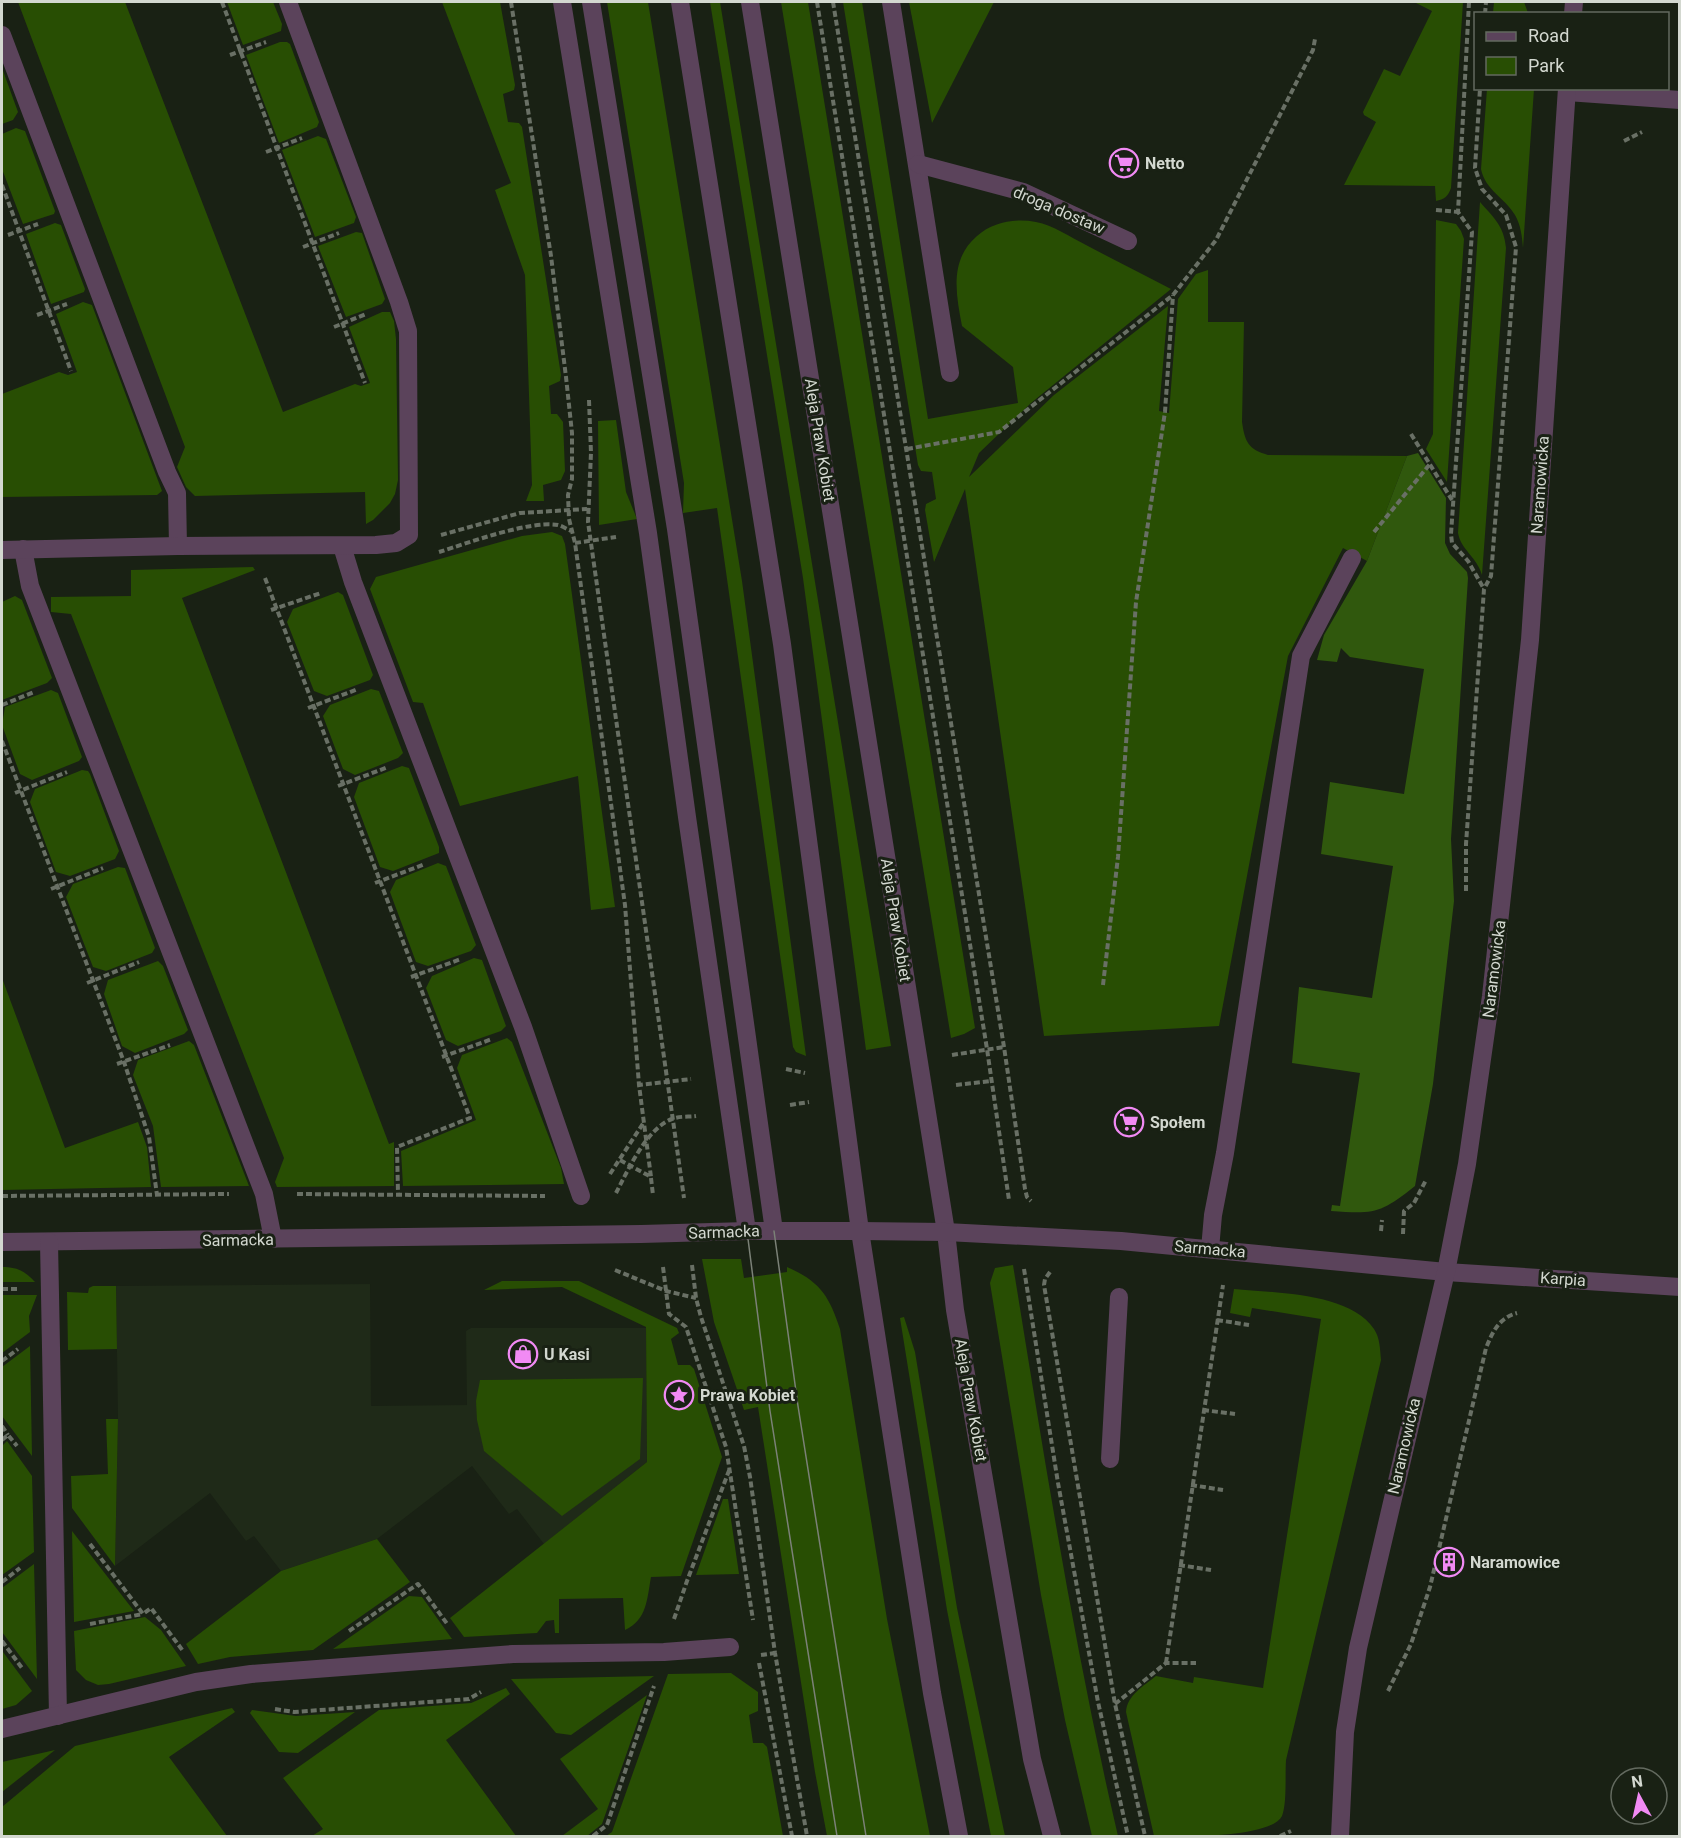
<svg xmlns="http://www.w3.org/2000/svg" width="1681" height="1838" viewBox="0 0 1681 1838" font-family="Roboto,sans-serif">
	<style>
		.built { fill: #1f2a18 }
		.green { fill: #284e03 }
		.forest { fill: #30580d }
		.lines { fill: none; stroke-linecap: round; stroke-linejoin: round }
		.path { stroke: #697065; stroke-width: 4; stroke-dasharray: 6 3; stroke-linecap: butt }
		.minor { stroke: #5b435b; stroke-width: 18 }
		.tram { stroke: #7b8177; stroke-width: 1.5 }
		.labels { text-anchor: middle; dominant-baseline: central; stroke-width: 6; stroke-linejoin: round; paint-order: stroke }
		.poi-label { font-size: 16px; font-weight: bold; fill: #d3d8d0; stroke: #192114; text-anchor: start }
		.street-label { font-size: 16px; fill: #d3d8d0; stroke: #192114 }
	</style>
	<rect width="100%" height="100%" fill="#192114"/>
	<polygon class="built" points="370,1284 371,1406 467,1405 466,1331 471,1328 646,1328 647,1462 544,1544 517,1509 509,1514 472,1466 377,1539 281,1571 254,1536 246,1541 210,1493 115,1566 118,1419 116,1286"/>
	<g class="green">
		<polygon points="18,2 125,2 283,412 355,384 361,386 370,383 349,327 382,312 390,312 394,321 396,339 398,480 395,494 390,503 373,520 366,524 365,492 195,496 186,487 177,467 185,447"/>
		<polygon points="227,2 273,2 282,24 281,31 243,45"/>
		<polygon points="442,2 500,2 515,85 514,90 503,94 508,122 519,123 522,127 561,375 560,381 549,386 551,414 557,414 563,422 565,471 561,480 543,485 544,501 526,501 532,485 525,275 495,190 511,183"/>
		<polygon points="607,2 648,2 742,581 806,1056 796,1052 793,1047 717,508 683,513 684,483"/>
		<polygon points="710,2 720,2 891,1046 866,1050 803,578"/>
		<polygon points="781,2 808,2 975,1028 964,1034 951,1038"/>
		<path d="M843 2H862L928 419 1018 403 1013 367 962 326C956 294 949 260 977 236 993 222 1015 218 1036 222 1053 225 1070 237 1086 245 1114 260 1143 274 1171 289L1031 403 979 453 969 477 1054 395 1168 306 1159 411 1169 413 1178 299 1196 274 1208 270V322H1244L1242 422C1245 442 1248 449 1268 455L1407 456 1367 561 1343 548 1288 656 1219 1026 1044 1036 965 489 934 562 925 510 926 504 936 499 932 472 921 471 918 465Z"/>
		<polygon points="909,2 994,2 932,123"/>
		<path d="M1414 2H1463L1451 188C1448 197 1444 199 1436 201L1435 186 1344 185 1376 122 1364 115 1363 112 1384 69 1400 76 1432 11Z"/>
		<polygon points="1494,2 1524,2 1528,13 1493,13"/>
		<polygon points="280,42 287,42 290,44 319,122 317,127 279,143 246,55"/>
		<polygon points="2,68 18,112 13,120 2,124"/>
		<path d="M1487 89H1534L1523 248C1522 236 1521 226 1515 215 1505 198 1485 190 1481 169Z"/>
		<polygon points="16,128 25,131 55,211 54,214 23,224 2,169 2,134"/>
		<polygon points="318,136 326,139 356,217 354,223 315,237 282,150"/>
		<path d="M1480 202C1494 218 1504 226 1506 248L1482 575C1477 557 1461 550 1458 533Z"/>
		<polygon points="1436,220 1456,224 1461,231 1464,239 1447,482 1426,449 1433,434"/>
		<polygon points="55,223 61,225 85,289 84,292 51,304 26,234"/>
		<polygon points="356,232 362,233 385,299 382,304 346,317 318,246"/>
		<polygon points="83,302 92,305 162,491 157,495 2,497 2,394 59,372 68,375 77,372 56,314"/>
		<polygon points="616,420 626,492 637,519 599,525 598,421"/>
		<polygon points="552,532 562,536 565,544 615,907 591,910 578,776 460,806 423,703 413,702 370,589 376,577 522,536"/>
		<polygon points="253,567 255,570 182,598 389,1144 394,1142 394,1186 277,1187 275,1182 284,1158 71,614 51,612 51,597 131,596 131,570"/>
		<polygon points="338,592 343,595 373,675 370,680 327,696 314,691 287,622 293,609"/>
		<polygon points="15,596 22,600 52,678 47,683 2,700 2,602"/>
		<polygon points="371,689 379,691 403,753 398,758 355,775 343,769 323,716 330,705"/>
		<polygon points="51,690 58,693 82,757 79,761 32,780 20,774 2,725 5,707"/>
		<polygon points="402,766 409,768 439,847 439,853 393,871 380,867 354,797 359,783"/>
		<polygon points="82,770 88,771 90,774 119,851 115,859 70,876 56,872 30,802 35,789"/>
		<polygon points="438,863 446,866 476,945 471,951 428,966 416,962 390,892 396,880"/>
		<polygon points="118,867 125,868 155,948 152,953 106,971 93,967 66,897 73,884"/>
		<polygon points="474,958 482,960 506,1026 501,1031 458,1046 446,1040 426,988 432,976"/>
		<polygon points="158,961 163,966 188,1030 184,1034 135,1053 122,1046 104,994 108,980"/>
		<polygon points="2,978 65,1148 138,1122 147,1147 151,1187 2,1190"/>
		<polygon points="507,1038 512,1042 561,1168 564,1184 403,1186 401,1151 476,1120 457,1068 462,1055"/>
		<polygon points="189,1041 194,1045 249,1186 161,1187 153,1126 133,1075 138,1060"/>
		<path d="M702 1259H741L744 1278 787 1272V1267C819 1281 829 1295 840 1329L887 1619 930 1836H827L815 1772 758 1407 744 1410 714 1322Z"/>
		<path d="M1013 1265C1044 1456 1074 1648 1118 1836H1092L1065 1720 1041 1595 990 1283 995 1268Z"/>
		<path d="M2 1267C17 1267 25 1271 35 1282H2Z"/>
		<path d="M502 1281H579L677 1328 679 1333 671 1339 678 1365H690L694 1369 722 1457 681 1576 651 1577C647 1599 647 1620 625 1630L623 1598 559 1599V1633H555L554 1620 546 1621 537 1633 464 1637 450 1618 647 1462 646 1327 562 1287 484 1290Z"/>
		<polygon points="93,1286 116,1286 117,1349 68,1350 67,1292 88,1293 89,1288"/>
		<path d="M1234 1289C1274 1293 1349 1292 1374 1329 1380 1338 1380 1349 1381 1360L1286 1760C1285 1775 1287 1804 1282 1816 1271 1838 1181 1837 1154 1836L1126 1712C1127 1695 1144 1686 1156 1676L1193 1683 1194 1677 1263 1688 1321 1319 1252 1308 1250 1317 1230 1313Z"/>
		<polygon points="2,1295 37,1295 29,1316 30,1332 2,1353"/>
		<polygon points="904,1317 915,1352 957,1608 1005,1836 991,1836 947,1610 900,1318"/>
		<polygon points="30,1346 32,1456 2,1416 2,1367"/>
		<polygon points="643,1378 640,1459 562,1516 484,1451 477,1420 476,1401 480,1380"/>
		<polygon points="106,1419 118,1419 115,1566 72,1508 71,1476 108,1474"/>
		<polygon points="7,1441 32,1476 34,1552 2,1575 2,1446"/>
		<polygon points="723,1499 728,1499 739,1574 696,1575"/>
		<polygon points="72,1531 134,1611 74,1622"/>
		<polygon points="377,1539 410,1582 313,1650 230,1657 198,1664 186,1644 281,1571"/>
		<polygon points="34,1564 37,1679 2,1632 2,1588"/>
		<polygon points="409,1596 422,1597 452,1639 333,1649"/>
		<polygon points="145,1617 161,1630 186,1666 109,1684 98,1685 86,1680 76,1670 74,1631"/>
		<polygon points="3,1652 32,1691 16,1705 2,1709"/>
		<polygon points="731,1673 758,1692 758,1711 749,1715 753,1743 763,1743 767,1747 783,1836 606,1836 612,1832 668,1674"/>
		<polygon points="654,1676 571,1735 556,1733 511,1679"/>
		<polygon points="506,1688 510,1694 446,1740 516,1836 312,1836 323,1829 283,1778 379,1710 471,1703"/>
		<polygon points="647,1695 602,1824 587,1836 562,1836 598,1809 560,1759"/>
		<polygon points="232,1708 235,1712 169,1757 227,1836 2,1836 2,1807 75,1746"/>
		<polygon points="252,1710 296,1716 355,1712 298,1753 279,1752 250,1713"/>
		<polygon points="55,1750 2,1792 2,1762"/>
	</g>
	<path class="forest" d="M1418 453 1446 498 1445 543 1450 554 1467 572 1468 578 1451 839 1454 901 1433 1084 1415 1186C1380 1214 1374 1214 1331 1211L1332 1205 1340 1206 1360 1073 1292 1063 1299 987 1372 998 1393 866 1321 854 1330 782 1404 794 1424 669 1350 657 1341 648 1337 662 1317 660 1324 635 1367 561 1407 456Z"/>
	<g class="lines">
		<g class="path">
			<polyline points="222,2 365,383"/>
			<polyline points="511,2 551,256 566,377 572,433 572,479 568,495 569,519 575,543 625,905 639,1085"/>
			<polyline points="817,2 987,1049 1009,1200"/>
			<polyline points="833,2 1004,1047 1025,1189 1027,1197 1031,1201"/>
			<polyline points="1469,2 1458,212 1472,232 1451,534 1452,543 1468,561 1484,589"/>
			<polyline points="1485,14 1486,2"/>
			<polyline points="230,55 266,42"/>
			<polyline points="1624,141 1642,132"/>
			<polyline points="266,152 302,138"/>
			<polyline points="2,185 71,371"/>
			<polyline points="1436,210 1458,212"/>
			<polyline points="8,235 38,224"/>
			<polyline points="303,247 339,233"/>
			<polyline points="37,315 67,304"/>
			<polyline points="334,327 366,314"/>
			<polyline points="589,400 591,453 588,522 684,1198"/>
			<polyline points="1411,434 1452,500"/>
			<polyline points="907,449 999,432 1173,295 1216,240 1313,50 1315,39"/>
			<polyline points="1374,532 1430,464"/>
			<polyline points="441,535 520,513 587,509"/>
			<polyline points="575,543 616,537"/>
			<path d="M439 552C468 543 530 520 558 525 562 526 567 529 571 531"/>
			<polyline points="265,578 470,1118 397,1147 398,1193"/>
			<polyline points="271,610 321,593"/>
			<polyline points="2,705 34,692"/>
			<polyline points="308,708 358,689"/>
			<polyline points="2,741 124,1062 149,1137 157,1195"/>
			<polyline points="338,786 388,767"/>
			<polyline points="15,793 67,772"/>
			<polyline points="375,883 425,864"/>
			<polyline points="51,889 103,868"/>
			<polyline points="1466,891 1466,844 1484,589 1491,576 1516,247 1506,215 1482,189 1475,168 1480,88"/>
			<polyline points="411,977 461,959"/>
			<polyline points="87,983 139,962"/>
			<polyline points="1103,985 1118,857 1136,602 1165,412 1173,295"/>
			<polyline points="952,1055 1004,1047"/>
			<polyline points="442,1057 492,1039"/>
			<polyline points="117,1064 170,1045"/>
			<polyline points="786,1069 805,1073"/>
			<polyline points="956,1085 992,1081"/>
			<polyline points="790,1105 809,1102"/>
			<polyline points="620,1160 651,1177 639,1085 691,1079"/>
			<polyline points="610,1174 644,1122"/>
			<polyline points="651,1178 653,1195"/>
			<path d="M616 1193C628 1170 647 1128 672 1119 679 1116 689 1117 696 1116"/>
			<polyline points="297,1194 545,1196"/>
			<polyline points="2,1196 229,1194"/>
			<polyline points="1381,1231 1382,1220"/>
			<polyline points="1403,1234 1404,1211 1414,1203 1426,1180"/>
			<polyline points="692,1265 696,1298 701,1317 744,1446 750,1477 775,1653 807,1836"/>
			<polyline points="663,1267 669,1314 686,1327 726,1447 753,1620"/>
			<polyline points="1024,1269 1058,1483 1098,1702 1128,1836"/>
			<polyline points="615,1270 666,1291 696,1298"/>
			<polyline points="1050,1272 1045,1279 1044,1285 1115,1704 1145,1836"/>
			<polyline points="2,1289 17,1289"/>
			<polyline points="1217,1320 1249,1325"/>
			<polyline points="2,1361 18,1349"/>
			<polyline points="1203,1410 1235,1414"/>
			<polyline points="2,1426 8,1435"/>
			<polyline points="2,1440 8,1435 17,1446"/>
			<polyline points="1191,1485 1223,1490"/>
			<polyline points="90,1544 143,1614 151,1608 183,1651"/>
			<polyline points="1179,1565 1211,1570"/>
			<polyline points="2,1582 20,1568"/>
			<polyline points="674,1619 687,1581 730,1468"/>
			<polyline points="90,1624 143,1614"/>
			<polyline points="349,1631 418,1584 448,1625"/>
			<polyline points="2,1641 22,1668"/>
			<polyline points="761,1655 775,1653"/>
			<polyline points="759,1663 792,1836"/>
			<polyline points="1166,1663 1223,1285"/>
			<path d="M1388 1691 1411 1644 1430 1587 1486 1348C1493 1331 1499 1318 1517 1313"/>
			<polyline points="1115,1704 1166,1663 1196,1663"/>
			<polyline points="275,1709 294,1712 469,1699 481,1692"/>
			<polyline points="593,1836 607,1825 654,1686"/>
			<polyline points="1280,1836 1291,1831"/>
		</g>
		<g class="minor">
			<polyline points="562,2 648,533 687,817 747,1231"/>
			<polyline points="591,2 676,529 774,1231"/>
			<polyline points="680,2 782,644 860,1231 932,1693 959,1836"/>
			<polyline points="750,2 946,1232 955,1310 1032,1759 1052,1836"/>
			<polyline points="891,2 950,373"/>
			<polyline points="1573,14 1574,2"/>
			<polyline points="2,35 167,472 177,493 178,546"/>
			<polyline points="1567,92 1680,100"/>
			<polyline points="918,164 1023,192 1128,241"/>
			<polyline points="342,546 353,582 523,1027 581,1196"/>
			<polyline points="23,549 30,586 264,1194 273,1239"/>
			<polyline points="2,550 178,546 376,545 396,543 409,535 408,331 399,302 288,2"/>
			<polyline points="2,1242 641,1234 747,1231 860,1231 946,1232 1121,1241 1446,1272 1680,1287"/>
			<polyline points="49,1242 58,1716"/>
			<polyline points="1210,1249 1213,1215 1225,1153 1301,656 1352,558"/>
			<polyline points="1110,1459 1119,1297"/>
			<polyline points="2,1729 196,1682 251,1674 513,1654 664,1652 730,1647"/>
			<polyline points="1340,1836 1345,1732 1358,1648 1446,1272 1467,1164 1491,996 1530,640 1567,88"/>
		</g>
		<g class="tram">
			<polyline points="747,1231 770,1411 837,1836"/>
			<polyline points="774,1231 798,1406 866,1836"/>
		</g>
	</g>
	<defs>
		<g id="supermarket-ring" transform="scale(1.5)"><circle r="9.5" fill="#192114" stroke="#f18af4" stroke-width="1.5"/><path d="M-6-5.5h2.5l.6 2H6L4.5 2H-2.5L-4.4-4H-6ZM-1.5 3.2a1.3 1.3 0 1 0 .1 0ZM3 3.2a1.3 1.3 0 1 0 .1 0Z" fill="#f18af4"/></g>
		<g id="shop-ring" transform="scale(1.5)"><circle r="9.5" fill="#192114" stroke="#f18af4" stroke-width="1.5"/><path d="M-5-2.5h2.3a2.7 3.5 0 0 1 5.4 0H5L5.5 6h-11ZM-1.5-2.5h3a1.5 2.3 0 0 0-3 0Z" fill="#f18af4"/></g>
		<g id="sight-ring" transform="scale(1.5)"><circle r="9.5" fill="#192114" stroke="#f18af4" stroke-width="1.5"/><path d="M0-6L1.8-2.2L6-1.7L2.9 1.2L3.7 5.4L0 3.3L-3.7 5.4L-2.9 1.2L-6-1.7L-1.8-2.2Z" fill="#f18af4"/></g>
		<g id="building-ring" transform="scale(1.5)"><circle r="9.5" fill="#192114" stroke="#f18af4" stroke-width="1.5"/><path d="M-4-6H4V6H1V3H-1V6H-4ZM-2.5-4.3h1.7v1.8h-1.7ZM.8-4.3h1.7v1.8H.8ZM-2.5-1h1.7V.8h-1.7ZM.8-1h1.7V.8H.8Z" fill="#f18af4"/></g>
	</defs>
	<g fill-rule="evenodd">
		<use href="#supermarket-ring" x="1124" y="163"/>
		<use href="#supermarket-ring" x="1129" y="1122"/>
		<use href="#shop-ring" x="523" y="1354"/>
		<use href="#sight-ring" x="679" y="1395"/>
		<use href="#building-ring" x="1449" y="1562"/>
	</g>
	<g class="labels">
		<g class="poi-label">
			<text x="1145" y="163">Netto</text>
			<text x="1150" y="1122">Społem</text>
			<text x="544" y="1354">U Kasi</text>
			<text x="700" y="1395">Prawa Kobiet</text>
			<text x="1470" y="1562">Naramowice</text>
		</g>
		<g class="street-label">
			<text transform="translate(1059 210) rotate(23)">droga dostaw</text>
			<text transform="translate(820 440) rotate(81)">Aleja Praw Kobiet</text>
			<text transform="translate(1540 485) rotate(-86)">Naramowicka</text>
			<text transform="translate(896 920) rotate(81)">Aleja Praw Kobiet</text>
			<text transform="translate(1494 969) rotate(-83)">Naramowicka</text>
			<text transform="translate(724 1232) rotate(-2)">Sarmacka</text>
			<text transform="translate(238 1240) rotate(-1)">Sarmacka</text>
			<text transform="translate(1210 1249) rotate(5)">Sarmacka</text>
			<text transform="translate(1563 1279) rotate(4)">Karpia</text>
			<text transform="translate(971 1400) rotate(80)">Aleja Praw Kobiet</text>
			<text transform="translate(1404 1446) rotate(-77)">Naramowicka</text>
		</g>
	</g>
	<rect width="1681" height="1838" fill="none" stroke="#d3d8d0" stroke-width="6"/>
	<rect x="1474" y="12" width="195" height="78" fill="#192114" stroke="#636a5f" stroke-width="1.5"/>
	<rect x="1486" y="32" width="30" height="9" fill="#5b435b" stroke="#636a5f" stroke-width="1.5"/>
	<text x="1528" y="42" font-size="18" fill="#d3d8d0">Road</text>
	<rect x="1486" y="57" width="30" height="18" fill="#284e03" stroke="#636a5f" stroke-width="1.5"/>
	<text x="1528" y="72" font-size="18" fill="#d3d8d0">Park</text>
	<g transform="translate(1639 1796) rotate(352)"><circle r="28" fill="#192114" stroke="#636a5f" stroke-width="1.5"/>
	<path d="M0-4.5L10 22L0 15L-10 22Z" fill="#f18af4"/>
	<text y="-9" font-size="16" font-weight="bold" text-anchor="middle" fill="#d3d8d0">N</text>
	</g>
</svg>
